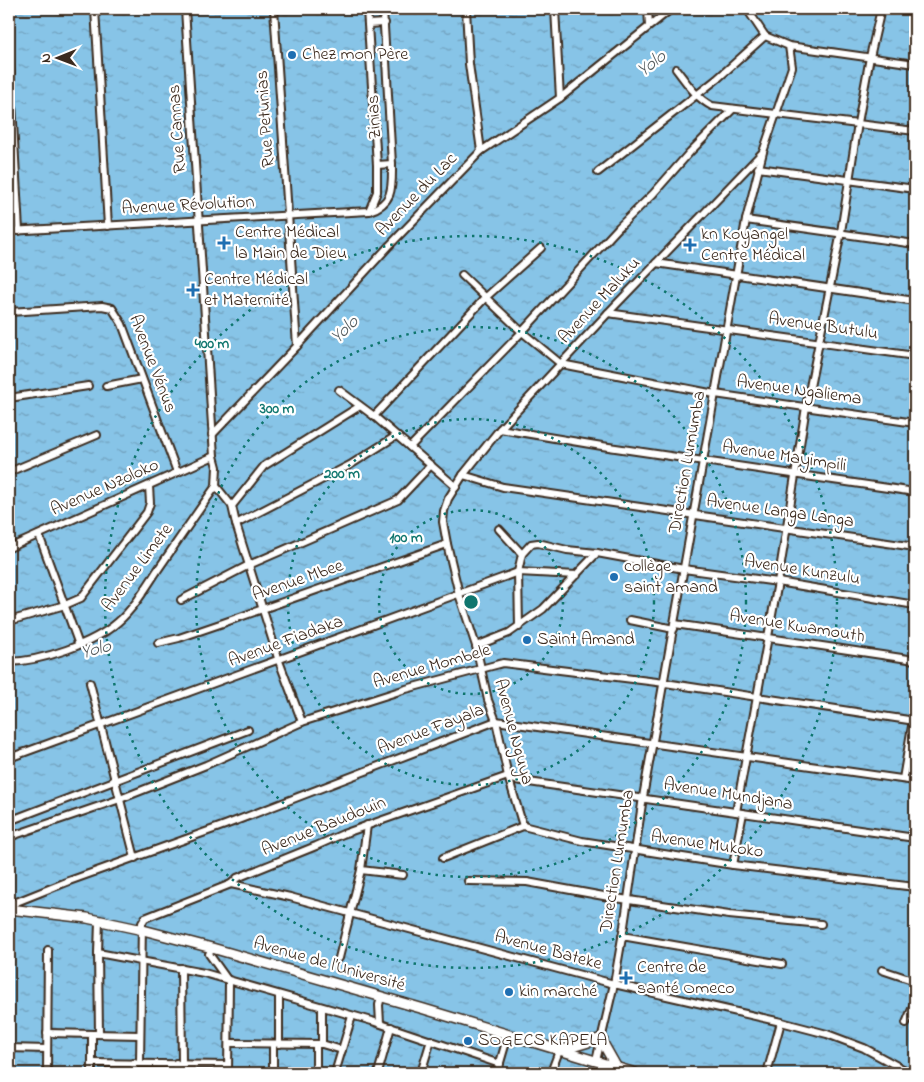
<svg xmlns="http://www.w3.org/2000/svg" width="924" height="1082" viewBox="0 0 924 1082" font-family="'Indie Flower',sans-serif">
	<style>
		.water { fill: url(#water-ripples); stroke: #698697 }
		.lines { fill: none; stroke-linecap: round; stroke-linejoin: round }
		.minor-casing { stroke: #3b2a1e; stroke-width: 10 }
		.major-casing { stroke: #3b2a1e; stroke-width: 12 }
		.minor { stroke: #fff; stroke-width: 6 }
		.major { stroke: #fff; stroke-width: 9 }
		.ring { fill: none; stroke: #0f766e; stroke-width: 2.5; stroke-dasharray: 2.5 5 }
		.poi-dot { fill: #1f6fb2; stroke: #fff; stroke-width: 2 }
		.labels { text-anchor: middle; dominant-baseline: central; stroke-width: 4.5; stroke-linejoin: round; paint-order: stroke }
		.poi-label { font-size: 18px; fill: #3b2a1e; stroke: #fff; text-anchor: start }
		.street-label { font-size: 18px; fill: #3b2a1e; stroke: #fff }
		.water-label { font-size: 19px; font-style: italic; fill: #52585a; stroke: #fff }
		.centre { fill: #0f766e; stroke: #fff; stroke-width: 2.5 }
		.ring-label { font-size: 15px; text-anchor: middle; font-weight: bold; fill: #0f766e; stroke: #fff; stroke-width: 4.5; stroke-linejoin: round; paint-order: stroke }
	</style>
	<defs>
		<pattern id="water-ripples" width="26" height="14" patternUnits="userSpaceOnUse" patternTransform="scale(1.25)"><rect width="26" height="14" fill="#87c4e7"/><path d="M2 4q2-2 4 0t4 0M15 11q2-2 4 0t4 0" fill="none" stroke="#709fbb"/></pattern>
	</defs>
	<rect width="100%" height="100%" fill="#fff"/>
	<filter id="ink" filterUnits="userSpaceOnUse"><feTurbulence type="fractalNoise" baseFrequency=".02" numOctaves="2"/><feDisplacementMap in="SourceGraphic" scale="10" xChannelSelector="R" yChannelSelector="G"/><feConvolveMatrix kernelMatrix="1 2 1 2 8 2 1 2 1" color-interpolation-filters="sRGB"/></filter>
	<g filter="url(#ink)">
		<rect class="water" x="9" y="9" width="906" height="1064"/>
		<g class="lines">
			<g class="minor-casing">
				<g id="minor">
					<polyline points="95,9 108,226"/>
					<polyline points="274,9 297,346"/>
					<polyline points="367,9 377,165 377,192 369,211"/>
					<polyline points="466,9 469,64 481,151"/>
					<polyline points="555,9 560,98"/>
					<polyline points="648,9 649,26"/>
					<polyline points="368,24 385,23"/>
					<polyline points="789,46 915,64"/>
					<polyline points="9,50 19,231"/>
					<path d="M676 69C687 83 696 98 712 106L915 131"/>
					<polyline points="377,165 392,164"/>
					<polyline points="758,168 915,189"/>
					<polyline points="598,172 717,79 765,36"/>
					<polyline points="746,220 915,244"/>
					<path d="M9 231 369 211C394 203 392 187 392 164L383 9"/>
					<polyline points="656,263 915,301"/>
					<polyline points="462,275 522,332 561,364 715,394 915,423"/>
					<polyline points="9,312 102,306 112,308 122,324 177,472"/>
					<polyline points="608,313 915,356"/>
					<polyline points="106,386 142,379"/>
					<polyline points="339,390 374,416 456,487"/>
					<polyline points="9,398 88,386"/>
					<polyline points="374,416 485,298 541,248"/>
					<polyline points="500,429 602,446 915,492"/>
					<polyline points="212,435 297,346 388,247 481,151 560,98 671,9"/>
					<polyline points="410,447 522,332 619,227 653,194 690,152 733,109"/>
					<polyline points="9,472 97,435"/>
					<polyline points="463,475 503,487 915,547"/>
					<polyline points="216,486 232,506 236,524 279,661 302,722"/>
					<polyline points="232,506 264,466 360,406"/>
					<polyline points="236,524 350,465 396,436"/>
					<polyline points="499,529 522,554"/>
					<polyline points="39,535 79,645"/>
					<polyline points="9,548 214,456"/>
					<polyline points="181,600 249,565 398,500 431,465"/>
					<polyline points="630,620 674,629"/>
					<polyline points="9,621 65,605 81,598 147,512 150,503 149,486"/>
					<polyline points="675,624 915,660"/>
					<polyline points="519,627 518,572 522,554 531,544 538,543 567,550 597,553 684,569 778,582 915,605"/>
					<polyline points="158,643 179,638 223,623 447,544"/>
					<polyline points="476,646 509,633 543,609 597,553"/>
					<path d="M9 662C42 661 93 644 118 622 134 608 146 588 157 571 177 542 196 514 216 486L217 467 214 456 185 9"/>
					<polyline points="90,683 135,858"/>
					<polyline points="9,758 518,572 577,575"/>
					<polyline points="903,779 913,720"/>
					<polyline points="736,812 778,582 806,407 841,232 858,123 870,57 881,9"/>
					<polyline points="9,821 248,730"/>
					<polyline points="523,826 508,776 496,721 488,700 476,646 459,594 447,544 443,522 444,511 448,499 463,475 500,429 608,313 762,153"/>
					<polyline points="9,837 120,799 206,765 302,722 406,689 503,663 665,683 915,721"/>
					<polyline points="443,858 523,826 582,841 733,865 915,887"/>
					<polyline points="733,865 743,813"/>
					<polyline points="361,870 403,875"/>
					<polyline points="468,881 527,882 609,897 729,915 821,924"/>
					<polyline points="231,884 290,897 614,984 781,1022 827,1034 864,1048 910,1073"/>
					<polyline points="9,905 69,881 225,825 496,721 915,781"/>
					<polyline points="622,936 782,964"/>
					<polyline points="212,948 209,954 229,982 228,1073"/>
					<polyline points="98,953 99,921"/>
					<polyline points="339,958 361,870 367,825"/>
					<polyline points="181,968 182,1063"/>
					<polyline points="882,970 915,981"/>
					<polyline points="279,996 279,1044"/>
					<polyline points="380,1023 379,1005 381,997"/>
					<polyline points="906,1023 915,1002"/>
					<polyline points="47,1033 140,1035"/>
					<polyline points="99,1034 98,953 204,973 372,1021 500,1064"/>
					<polyline points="229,1043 322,1044 342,1050"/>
					<polyline points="322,1044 322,1008"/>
					<polyline points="9,1048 47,1049"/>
					<polyline points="596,1061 614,984 624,926 643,797 746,220 763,152 792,67 789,46 765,36 747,9"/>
					<polyline points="92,1063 228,1065"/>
					<polyline points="140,1063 142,923 145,918 231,884 237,878 316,846 343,834 508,776 515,780 915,838"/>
					<polyline points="47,1073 48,950"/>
					<polyline points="92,1073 92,1034"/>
					<polyline points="134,1073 134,1063"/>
					<polyline points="176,1073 176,1063"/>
					<polyline points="273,1073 273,1045"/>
					<polyline points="316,1073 316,1044"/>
					<polyline points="335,1073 352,1016"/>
					<polyline points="378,1073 391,1027"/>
					<polyline points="421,1073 431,1040"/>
					<polyline points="497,1073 508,1035"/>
					<polyline points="558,1073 555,1072 553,1067 559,1051"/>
					<polyline points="767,1073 781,1022"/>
				</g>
			</g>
			<g class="major-casing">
				<g id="major">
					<polyline points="9,909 87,918 143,930 212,948 424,1009 635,1073"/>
					<polyline points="562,1050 602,1038 604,1045 617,1068"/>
				</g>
			</g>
			<use href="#minor" class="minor"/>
			<use href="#major" class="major"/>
		</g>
	</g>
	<g class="ring">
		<circle cx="471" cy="602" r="92"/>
		<circle cx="471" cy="602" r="183"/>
		<circle cx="471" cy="602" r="275"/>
		<circle cx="471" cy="602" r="366"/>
	</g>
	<g class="poi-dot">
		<circle cx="292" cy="55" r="5"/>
		<path d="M221.5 235.5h5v5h5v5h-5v5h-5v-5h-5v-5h5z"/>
		<path d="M687.5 237.5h5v5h5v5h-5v5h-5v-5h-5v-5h5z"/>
		<path d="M190.5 282.5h5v5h5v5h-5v5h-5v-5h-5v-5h5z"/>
		<circle cx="614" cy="577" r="5"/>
		<circle cx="527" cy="640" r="5"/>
		<path d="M623.5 970.5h5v5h5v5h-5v5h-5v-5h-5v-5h5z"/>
		<circle cx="509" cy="992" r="5"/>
		<circle cx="468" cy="1041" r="5"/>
	</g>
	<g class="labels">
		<g class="poi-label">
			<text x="302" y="55">Chez mon Père</text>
			<text x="235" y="233">Centre Médical<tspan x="235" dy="21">la Main de Dieu</tspan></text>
			<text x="701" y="235">kn Koyangel<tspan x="701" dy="21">Centre Médical</tspan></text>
			<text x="204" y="280">Centre Médical<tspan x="204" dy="21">et Maternité</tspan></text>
			<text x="624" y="567">collège<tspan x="624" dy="21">saint amand</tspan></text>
			<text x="537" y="640">Saint Amand</text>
			<text x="637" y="968">Centre de<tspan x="637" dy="21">santé Omeco</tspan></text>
			<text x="519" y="992">kin marché</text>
			<text x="478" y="1041">SOGECS KAPELA</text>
		</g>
		<g class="street-label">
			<text transform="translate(375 117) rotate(-93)">Zinias</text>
			<text transform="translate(266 119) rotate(-94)">Rue Petunias</text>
			<text transform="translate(178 129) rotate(-94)">Rue Cannas</text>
			<text transform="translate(417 195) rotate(-46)">Avenue du Lac</text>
			<text transform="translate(188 206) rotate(-3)">Avenue Révolution</text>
			<text transform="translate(600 301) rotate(-47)">Avenue Maluku</text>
			<text transform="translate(823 327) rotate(8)">Avenue Butulu</text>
			<text transform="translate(152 364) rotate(69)">Avenue Vénus</text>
			<text transform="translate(799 391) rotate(8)">Avenue Ngaliema</text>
			<text transform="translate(784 457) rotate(9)">Avenue Mayimpili</text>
			<text transform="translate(688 462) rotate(-80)">Direction Lumumba</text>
			<text transform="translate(105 488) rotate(-24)">Avenue Nzoloko</text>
			<text transform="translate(780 512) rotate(8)">Avenue Langa Langa</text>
			<text transform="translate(138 568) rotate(-53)">Avenue Limete</text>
			<text transform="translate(802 571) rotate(9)">Avenue Kunzulu</text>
			<text transform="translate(298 581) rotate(-19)">Avenue Mbee</text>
			<text transform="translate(797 627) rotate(9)">Avenue Kwamouth</text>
			<text transform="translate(286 642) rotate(-20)">Avenue Fiadaka</text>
			<text transform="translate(432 667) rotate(-16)">Avenue Mombele</text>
			<text transform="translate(431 730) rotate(-21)">Avenue Fayala</text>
			<text transform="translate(513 732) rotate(75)">Avenue Nguya</text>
			<text transform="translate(728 795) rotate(9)">Avenue Mundjana</text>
			<text transform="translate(324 827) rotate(-22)">Avenue Baudouin</text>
			<text transform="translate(707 845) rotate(8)">Avenue Mukoko</text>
			<text transform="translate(618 861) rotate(-81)">Direction Lumumba</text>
			<text transform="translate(548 951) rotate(15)">Avenue Bateke</text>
			<text transform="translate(329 965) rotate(16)">Avenue de l’Université</text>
		</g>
		<g class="water-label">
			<text transform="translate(652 64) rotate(-37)">Yolo</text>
			<text transform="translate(345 330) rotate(-44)">Yolo</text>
			<text transform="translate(96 650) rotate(-14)">Yolo</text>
		</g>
	</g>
	<circle cx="471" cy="602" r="8" class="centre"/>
	<g class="ring-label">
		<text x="212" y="348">400 m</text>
		<text x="277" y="413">300 m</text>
		<text x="342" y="478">200 m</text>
		<text x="406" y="542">100 m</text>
	</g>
	<rect width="924" height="1082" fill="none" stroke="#fff" stroke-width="30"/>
	<rect x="15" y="15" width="894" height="1052" fill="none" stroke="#3b2a1e" stroke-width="2" filter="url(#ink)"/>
	<g transform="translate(58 58) rotate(269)" stroke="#ffffff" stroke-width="4" paint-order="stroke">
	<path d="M0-4L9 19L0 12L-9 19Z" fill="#3b2a1e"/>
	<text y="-8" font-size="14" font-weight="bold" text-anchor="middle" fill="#3b2a1e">N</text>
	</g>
</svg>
